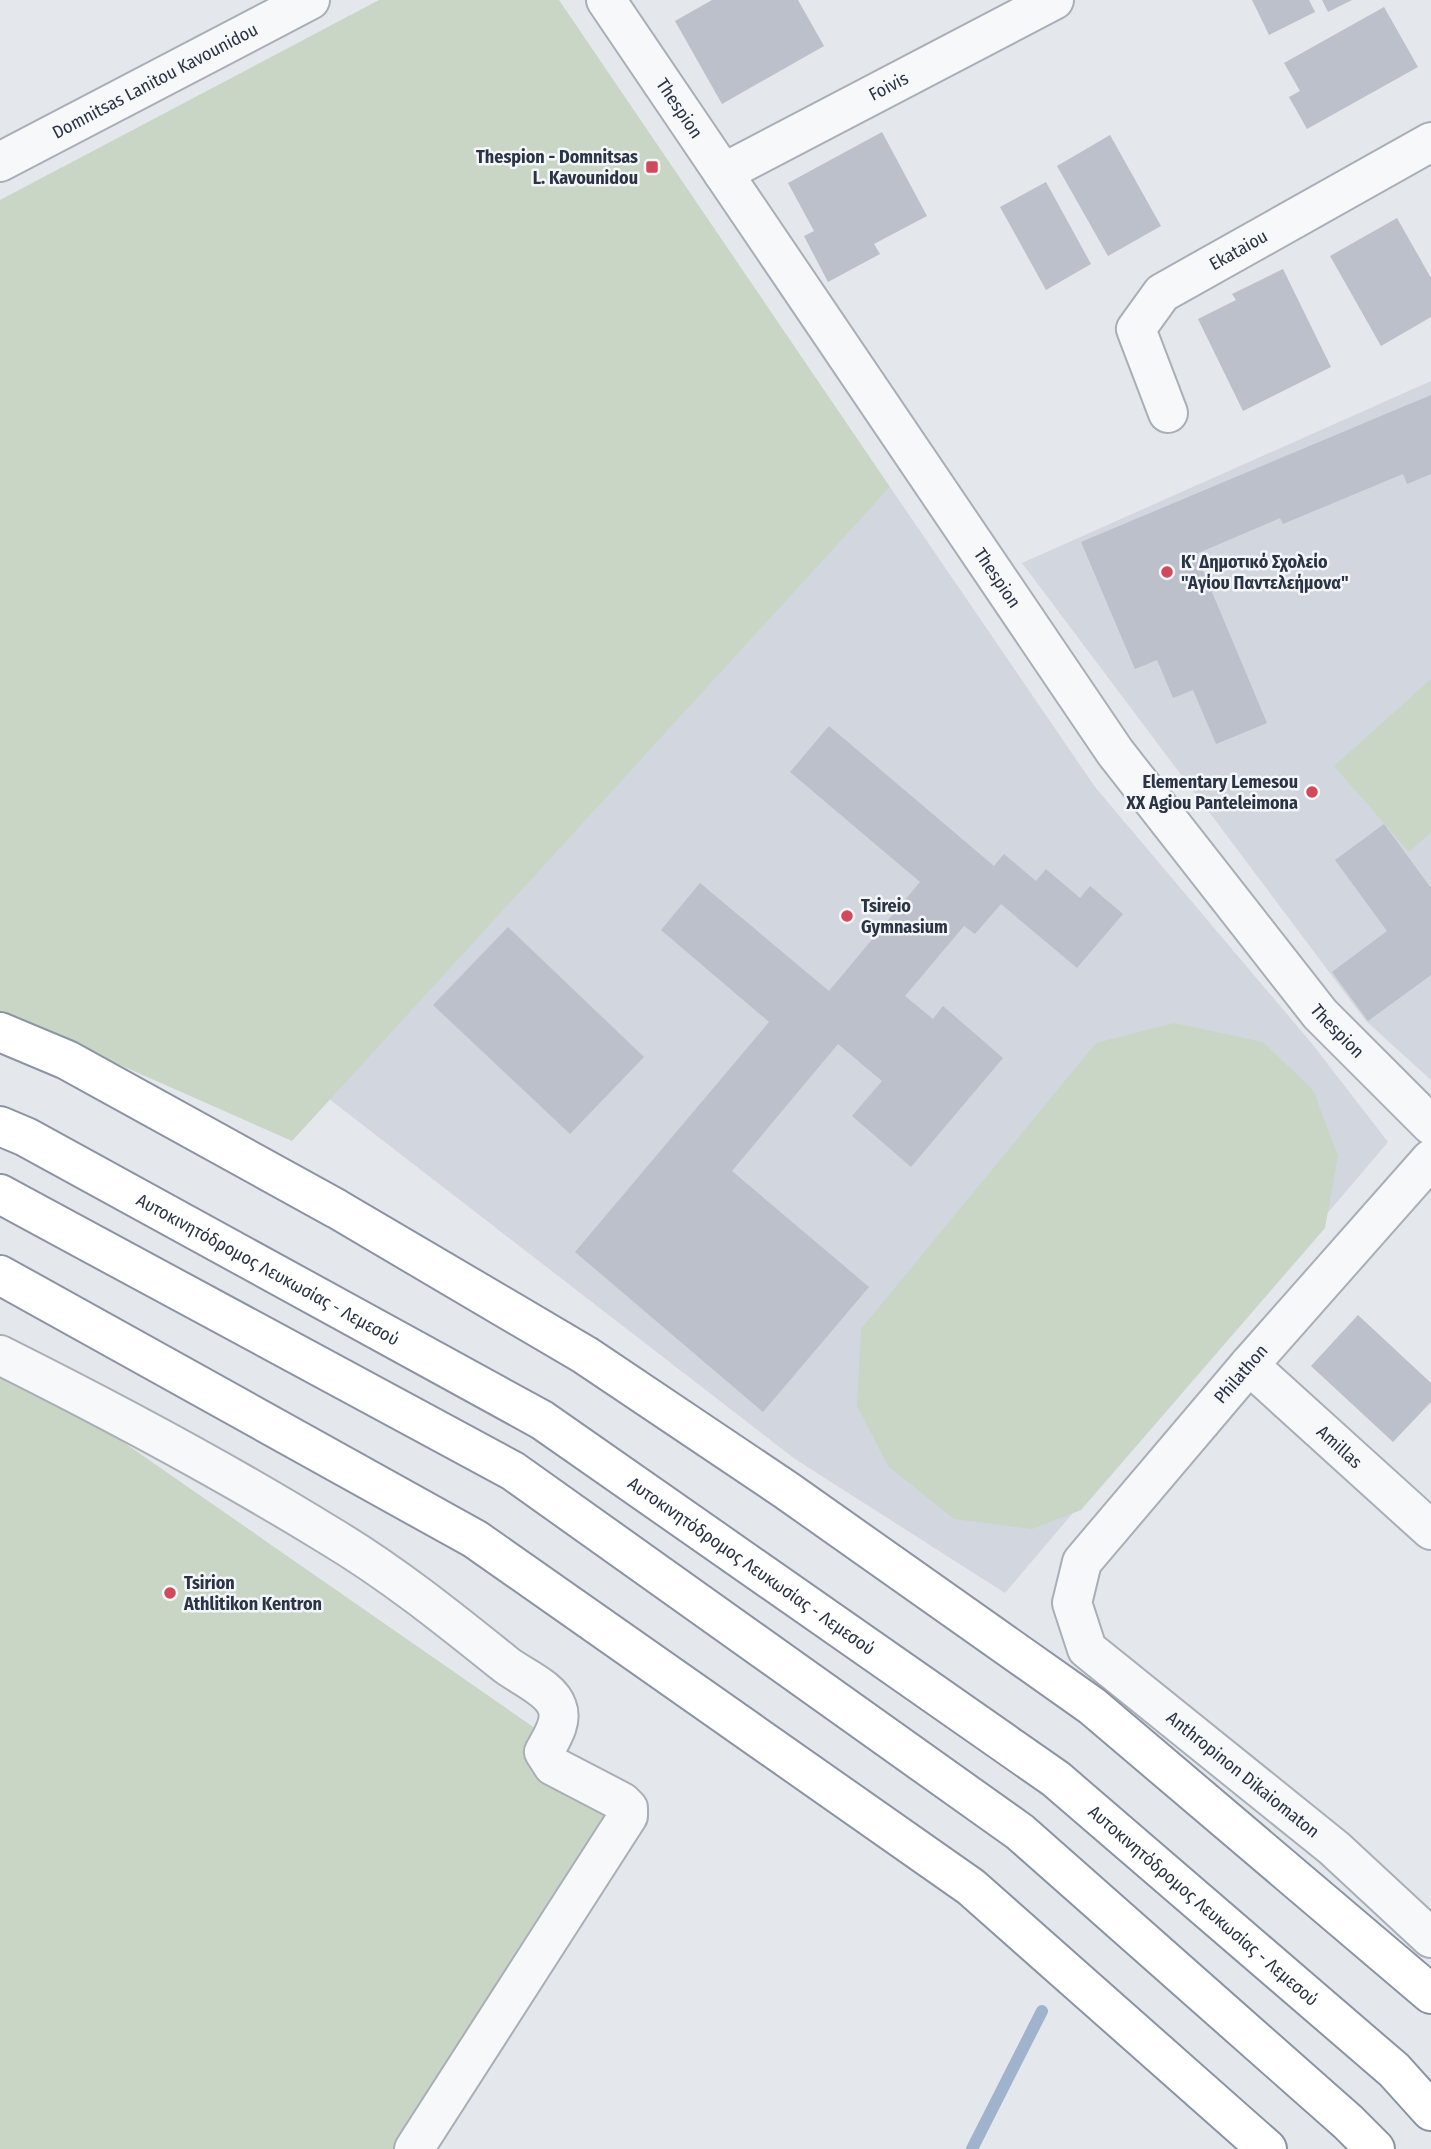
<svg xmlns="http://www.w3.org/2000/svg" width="1431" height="2149" viewBox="0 0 1431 2149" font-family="'Fira Sans Condensed',sans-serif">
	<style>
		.built { fill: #d2d6de }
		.green { fill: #c9d6c5 }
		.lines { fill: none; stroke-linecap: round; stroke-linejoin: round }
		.stream { stroke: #9fb4cc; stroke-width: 12 }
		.building { fill: #bbc0ca }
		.minor-casing { stroke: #a9aeb7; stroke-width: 42 }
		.highway-casing { stroke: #8b94a3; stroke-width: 42 }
		.minor { stroke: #f7f8fa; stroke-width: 38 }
		.highway { stroke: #fff; stroke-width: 38 }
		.poi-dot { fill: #d1495b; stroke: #f4f6f9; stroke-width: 2.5 }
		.labels { text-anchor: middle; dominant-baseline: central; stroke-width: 5; stroke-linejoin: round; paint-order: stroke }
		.street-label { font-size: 18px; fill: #2b3445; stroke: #f4f6f9 }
		.poi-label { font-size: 18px; font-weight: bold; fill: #2b3445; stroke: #f4f6f9; text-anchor: start }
	</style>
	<rect width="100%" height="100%" fill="#e4e7ec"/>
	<g class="built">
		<polygon points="1431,381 1431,1080 1366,1021 1022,563"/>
		<polygon points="890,487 1095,787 1313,1045 1388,1142 1005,1593 795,1459 324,1095"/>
	</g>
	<g class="green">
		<polygon points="379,0 559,0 890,487 292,1141 0,1012 0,200"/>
		<polygon points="1431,679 1431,832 1409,852 1334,766"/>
		<polygon points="1174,1023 1263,1042 1313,1090 1338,1156 1325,1228 1081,1510 1032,1529 954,1519 888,1466 857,1406 861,1329 1096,1043"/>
		<polygon points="0,1370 57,1396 624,1790 426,2149 0,2149"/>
	</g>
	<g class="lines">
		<polyline class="stream" points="972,2149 1042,2011"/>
	</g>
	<g class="building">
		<polygon points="712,0 798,0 824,46 722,104 675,21"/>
		<polygon points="1252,0 1309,0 1315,12 1269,35"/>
		<polygon points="1322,0 1352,0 1328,12"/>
		<polygon points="1384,7 1418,67 1307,129 1289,97 1300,91 1284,63"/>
		<polygon points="882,132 927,216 874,244 880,254 828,282 804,236 814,231 788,183"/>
		<polygon points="1110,135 1161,226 1108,256 1057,166"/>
		<polygon points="1046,182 1091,264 1046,290 1000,207"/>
		<polygon points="1397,218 1431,278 1431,317 1381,346 1330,256"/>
		<polygon points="1283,269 1331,367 1243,411 1198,319 1236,300 1232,294"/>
		<polygon points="1431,395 1431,474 1407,484 1403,474 1283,524 1280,518 1196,554 1267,723 1216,744 1193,690 1173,698 1157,660 1135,669 1081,542"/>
		<polygon points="829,726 994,866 1004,854 1036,881 1046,869 1080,898 1090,886 1123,914 1077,968 1001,904 975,934 964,926 905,996 933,1019 943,1006 1003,1058 911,1167 852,1116 882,1081 838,1044 732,1171 869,1287 763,1412 575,1252 769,1022 661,930 700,883 829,991 920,882 790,772"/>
		<polygon points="1384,824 1431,888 1431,975 1368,1021 1332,972 1387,931 1335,860"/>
		<polygon points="508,927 644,1057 570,1134 433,1005"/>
		<polygon points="1358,1315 1431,1383 1431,1402 1393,1442 1311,1366"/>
	</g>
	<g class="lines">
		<g class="minor-casing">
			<g id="minor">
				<path id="s1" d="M606 0 1115 752 1320 1014 1431 1125"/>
				<path id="s2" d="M0 162 310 0"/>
				<path id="s3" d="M723 173 1054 0"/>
				<path id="s4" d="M1168 413 1136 329 1162 293 1431 142"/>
				<path id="s5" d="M1431 1159 1249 1365 1082 1562 1072 1603 1087 1649 1334 1848 1431 1938"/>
				<path d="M0 1355C112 1411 223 1470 330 1536 392 1573 449 1619 505 1664 520 1676 551 1688 557 1707 563 1722 551 1739 544 1752L553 1766 622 1802 628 1808V1816L414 2149"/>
				<path id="s6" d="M1249 1365 1431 1530"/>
			</g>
		</g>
		<g class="highway-casing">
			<g id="highway">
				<polyline points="0,1032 67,1060 337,1209 585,1355 786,1490 1092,1706 1431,1994"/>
				<path id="s7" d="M0 1126 26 1137 542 1420 1056 1779 1394 2070 1431 2111"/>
				<polyline points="0,1194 513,1471 1020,1832 1348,2122 1375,2149"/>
				<polyline points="0,1275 475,1539 971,1887 1267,2149"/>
			</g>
		</g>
		<use href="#minor" class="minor"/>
		<use href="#highway" class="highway"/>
	</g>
	<g class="poi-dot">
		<rect x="645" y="160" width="14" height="14" rx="3.5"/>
		<circle cx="1167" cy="572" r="7"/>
		<circle cx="1312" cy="792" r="7"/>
		<circle cx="847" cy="916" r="7"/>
		<circle cx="170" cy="1593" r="7"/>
	</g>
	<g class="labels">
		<g class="street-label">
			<text stroke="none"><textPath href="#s2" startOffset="175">Domnitsas Lanitou Kavounidou</textPath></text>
			<text stroke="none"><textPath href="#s3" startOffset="187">Foivis</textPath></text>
			<text stroke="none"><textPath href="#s1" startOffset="131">Thespion</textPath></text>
			<text stroke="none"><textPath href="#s4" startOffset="222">Ekataiou</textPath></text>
			<text stroke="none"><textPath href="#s1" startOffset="698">Thespion</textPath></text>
			<text stroke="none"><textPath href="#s1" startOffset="1265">Thespion</textPath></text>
			<text stroke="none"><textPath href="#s7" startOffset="304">Αυτοκινητόδρομος Λευκωσίας - Λεμεσού</textPath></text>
			<text transform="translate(1241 1374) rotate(-49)">Philathon</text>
			<text stroke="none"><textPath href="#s6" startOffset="122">Amillas</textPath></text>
			<text stroke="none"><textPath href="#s7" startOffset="872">Αυτοκινητόδρομος Λευκωσίας - Λεμεσού</textPath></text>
			<text stroke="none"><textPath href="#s5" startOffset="824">Anthropinon Dikaiomaton</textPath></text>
			<text stroke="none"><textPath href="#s7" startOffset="1438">Αυτοκινητόδρομος Λευκωσίας - Λεμεσού</textPath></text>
		</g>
		<g class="poi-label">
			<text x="638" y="157" text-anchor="end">Thespion - Domnitsas<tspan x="638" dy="21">L. Kavounidou</tspan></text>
			<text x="1181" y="562">Κ' Δημοτικό Σχολείο<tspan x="1181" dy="21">"Αγίου Παντελεήμονα"</tspan></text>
			<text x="1298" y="782" text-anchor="end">Elementary Lemesou<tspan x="1298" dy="21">XX Agiou Panteleimona</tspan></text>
			<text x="861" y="906">Tsireio<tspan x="861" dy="21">Gymnasium</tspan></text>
			<text x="184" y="1583">Tsirion<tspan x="184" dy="21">Athlitikon Kentron</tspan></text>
		</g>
	</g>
</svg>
